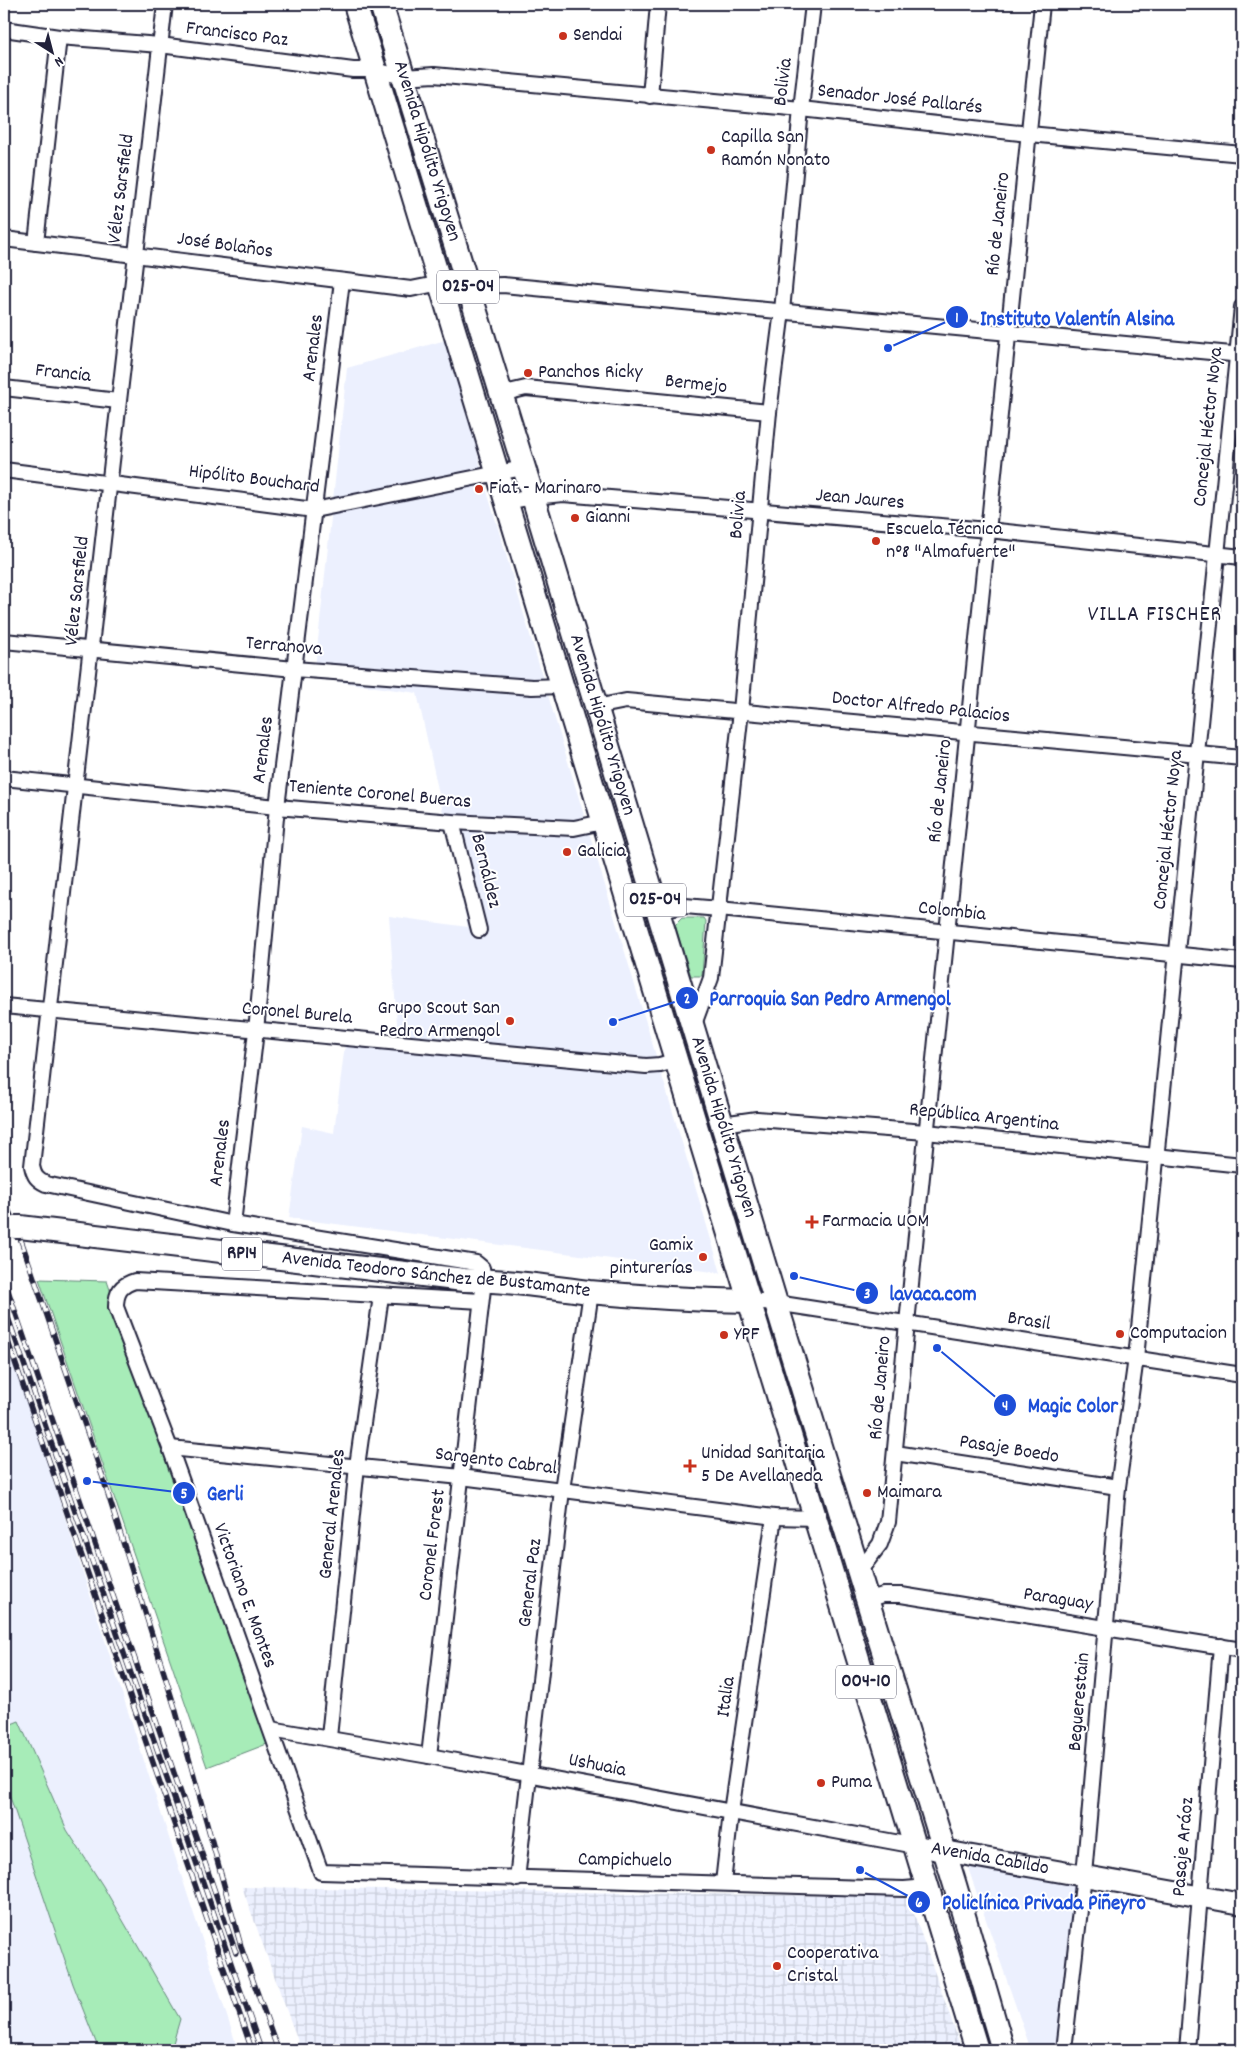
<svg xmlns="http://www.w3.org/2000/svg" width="1246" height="2054" viewBox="0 0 1246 2054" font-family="Dekko,sans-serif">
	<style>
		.built { fill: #ecf0fe }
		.industrial { fill: url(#industrial-grid) }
		.green { fill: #a7ecb8; stroke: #64877a }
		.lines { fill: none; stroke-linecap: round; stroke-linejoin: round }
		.street-casing { stroke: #22223b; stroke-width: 18 }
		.secondary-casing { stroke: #22223b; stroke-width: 24 }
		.primary-casing { stroke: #22223b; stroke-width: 26 }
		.street { stroke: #fff; stroke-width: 14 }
		.secondary { stroke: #fff; stroke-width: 20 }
		.primary { stroke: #fff; stroke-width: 22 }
		.rail-casing { stroke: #22223b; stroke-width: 5.5 }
		.rail { stroke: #fff; stroke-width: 4; stroke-dasharray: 11; stroke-linecap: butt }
		.primary-bridge-casing { stroke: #22223b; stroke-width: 26; stroke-linecap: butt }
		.primary-bridge { stroke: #fff; stroke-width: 22 }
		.poi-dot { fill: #c8321e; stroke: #fff; stroke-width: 2 }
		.labels { text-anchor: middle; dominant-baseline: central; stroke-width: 4; stroke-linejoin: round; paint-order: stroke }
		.shield { fill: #fff; stroke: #646476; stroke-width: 1 }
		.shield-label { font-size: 19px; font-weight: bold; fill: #22223b }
		.street-label { font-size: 20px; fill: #22223b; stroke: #fff }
		.poi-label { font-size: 20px; fill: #22223b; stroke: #fff; text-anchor: start }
		.quarter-label { font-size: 22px; letter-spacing: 1px; fill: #22223b; stroke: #fff }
		.leader { fill: none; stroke: #1d4ed8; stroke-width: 2 }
		.callout-dot { fill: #1d4ed8; stroke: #fff; stroke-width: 2 }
		.mark-label { font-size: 15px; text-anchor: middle; font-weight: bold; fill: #fff }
		.callout-label { font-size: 21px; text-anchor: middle; font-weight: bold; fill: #1d4ed8; stroke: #fff; stroke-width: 4; stroke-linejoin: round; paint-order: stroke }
	</style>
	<defs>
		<pattern id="industrial-grid" width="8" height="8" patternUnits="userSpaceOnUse" patternTransform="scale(1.25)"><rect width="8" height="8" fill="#ecf0fe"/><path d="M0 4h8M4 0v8" fill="none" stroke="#cacedb"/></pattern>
	</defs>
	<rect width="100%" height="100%" fill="#fff"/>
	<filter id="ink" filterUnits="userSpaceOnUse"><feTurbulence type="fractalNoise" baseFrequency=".02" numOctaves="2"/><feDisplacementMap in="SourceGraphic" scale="10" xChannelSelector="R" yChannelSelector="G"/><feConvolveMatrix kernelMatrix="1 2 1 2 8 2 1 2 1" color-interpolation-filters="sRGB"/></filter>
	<g filter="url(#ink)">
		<g class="built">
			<polygon points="453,338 483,478 721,1273 289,1218 302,1126 334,1133 345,1044 399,1050 389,916 468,927 417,693 314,678 347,368"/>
			<polygon points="4,1330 238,2050 4,2050"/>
			<polygon points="966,1862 1081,1882 1059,2050 1031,2050"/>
		</g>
		<polygon class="industrial" points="242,1887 908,1897 962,2050 301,2050"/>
		<g class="green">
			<polygon points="682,918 704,918 706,921 702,976 691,976 675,925"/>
			<polygon points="39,1279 107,1281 267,1744 207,1767"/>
			<polygon points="19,1721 67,1830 103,1886 180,2019 171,2050 99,2050 73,1984 4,1779 4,1727"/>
		</g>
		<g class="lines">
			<g class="street-casing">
				<g id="street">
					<path d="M165 4C118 391 78 779 32 1166 34 1176 37 1180 46 1184L233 1224 476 1263 482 1268 484 1280 429 1756"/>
					<polyline points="4,29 59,37 160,45 353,70 375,70 403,77 434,75 801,109 1029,134 1242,154"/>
					<polyline points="650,96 658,4"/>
					<polyline points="4,239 411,289 441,283"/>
					<polyline points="36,243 59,37"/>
					<polyline points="468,286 503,285 1242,355"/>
					<polyline points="4,388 118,401"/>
					<polyline points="501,394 526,388 769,412"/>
					<polyline points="4,470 314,510 523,468"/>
					<polyline points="505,502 533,497 563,494 988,530 1242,557"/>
					<polyline points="4,641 294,669 532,687 562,686"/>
					<polyline points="596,707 626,701 1242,758"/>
					<polyline points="4,778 277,807 452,822 574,828 603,822"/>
					<polyline points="452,822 479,930"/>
					<polyline points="658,911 685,906 719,909 1242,961"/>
					<polyline points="4,1006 646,1066 660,1065 677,1060"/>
					<polyline points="693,1027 711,978 741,711 769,412 782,311 801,109 813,4"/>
					<polyline points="722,1124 757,1119 926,1132 1242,1165"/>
					<polyline points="233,1224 256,1031 277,807 342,281"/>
					<path d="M481 1301 135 1281C121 1285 116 1292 116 1307L170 1448 321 1872 904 1889 928 1887"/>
					<polyline points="749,1301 776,1303 1242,1375"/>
					<polyline points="170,1448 461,1477 774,1517 816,1518"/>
					<polyline points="895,1453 1118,1487"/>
					<polyline points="858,1573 880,1544 888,1522 907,1323 1042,4"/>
					<polyline points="867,1600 883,1595 901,1595 1242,1650"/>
					<polyline points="271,1729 429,1756 916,1846"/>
					<polyline points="329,1737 357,1466 381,1296"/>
					<polyline points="517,1879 562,1490 591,1292"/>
					<polyline points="723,1883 731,1812 774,1517"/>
					<polyline points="1064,2050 1084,1875 1118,1487 1136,1358 1242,307"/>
					<polyline points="1187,2050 1221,1646"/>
				</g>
			</g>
			<g class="secondary-casing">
				<g id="secondary">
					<path id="s1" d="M916 1846 1242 1904"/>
				</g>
			</g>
			<g class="primary-casing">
				<g id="primary">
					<polyline points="355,4 977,2050"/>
					<path id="s2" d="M381 4 533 497 776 1303 955 1885 1003 2050"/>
					<path id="s3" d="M20 1227 464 1280C506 1280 548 1287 589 1292 642 1297 696 1300 749 1301"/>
				</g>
			</g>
			<use href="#street" class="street"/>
			<use href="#secondary" class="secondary"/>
			<use href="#primary" class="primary"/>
			<g class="rail-casing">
				<g id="rail">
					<polyline points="4,1199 22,1243 102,1475 175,1708 242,1950 278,2050"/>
					<polyline points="4,1279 236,1953"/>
					<polyline points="4,1306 261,2050"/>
					<polyline points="4,1330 252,2050"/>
				</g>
			</g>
			<use href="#rail" class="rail"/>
			<g class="primary-bridge-casing">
				<polyline id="primary-bridge" points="15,1227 20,1227"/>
			</g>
			<use href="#primary-bridge" class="primary-bridge"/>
		</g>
	</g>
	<g class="poi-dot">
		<circle cx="563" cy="36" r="5"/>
		<circle cx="711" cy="150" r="5"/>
		<circle cx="528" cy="373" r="5"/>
		<circle cx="479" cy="489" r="5"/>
		<circle cx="575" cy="518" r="5"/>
		<circle cx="876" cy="541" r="5"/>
		<circle cx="567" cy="852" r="5"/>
		<circle cx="510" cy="1021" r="5"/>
		<path d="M809.5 1214.5h5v5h5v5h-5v5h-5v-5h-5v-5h5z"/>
		<circle cx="703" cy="1257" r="5"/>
		<circle cx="1120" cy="1334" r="5"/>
		<circle cx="724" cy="1335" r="5"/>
		<path d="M687.5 1458.5h5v5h5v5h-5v5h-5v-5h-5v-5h5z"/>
		<circle cx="867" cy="1493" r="5"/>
		<circle cx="821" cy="1783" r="5"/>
		<circle cx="777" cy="1966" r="5"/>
	</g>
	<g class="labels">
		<g class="shield">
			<rect x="437" y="270.5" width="62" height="33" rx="4"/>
			<rect x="624" y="883.5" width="62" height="33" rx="4"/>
			<rect x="222" y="1237.5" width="40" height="33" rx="4"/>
			<rect x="836" y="1665.5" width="60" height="33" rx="4"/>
		</g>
		<g class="shield-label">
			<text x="468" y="287">025-04</text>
			<text x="655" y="900">025-04</text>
			<text x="242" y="1254">RP14</text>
			<text x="866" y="1682">004-10</text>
		</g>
		<g class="street-label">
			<text transform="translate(237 35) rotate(7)">Francisco Paz</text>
			<text transform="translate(784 82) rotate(-83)">Bolivia</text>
			<text transform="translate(900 100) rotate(6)">Senador José Pallarés</text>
			<text stroke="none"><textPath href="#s2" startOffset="154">Avenida Hipólito Yrigoyen</textPath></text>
			<text transform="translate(122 189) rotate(-83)">Vélez Sarsfield</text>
			<text transform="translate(999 224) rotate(-84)">Río de Janeiro</text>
			<text transform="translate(225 246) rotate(8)">José Bolaños</text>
			<text transform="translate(314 348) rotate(-83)">Arenales</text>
			<text transform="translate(63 374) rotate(6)">Francia</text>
			<text transform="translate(696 385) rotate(6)">Bermejo</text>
			<text transform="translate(1209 427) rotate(-84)">Concejal Héctor Noya</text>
			<text transform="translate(254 480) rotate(7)">Hipólito Bouchard</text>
			<text transform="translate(860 500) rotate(5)">Jean Jaures</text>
			<text transform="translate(739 515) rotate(-85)">Bolivia</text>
			<text transform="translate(78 591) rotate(-84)">Vélez Sarsfield</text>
			<text transform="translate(284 647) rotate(5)">Terranova</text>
			<text transform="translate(921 708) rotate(6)">Doctor Alfredo Palacios</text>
			<text stroke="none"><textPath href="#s2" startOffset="754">Avenida Hipólito Yrigoyen</textPath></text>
			<text transform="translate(264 750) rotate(-83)">Arenales</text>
			<text transform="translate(941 791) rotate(-84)">Río de Janeiro</text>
			<text transform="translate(380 795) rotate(5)">Teniente Coronel Bueras</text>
			<text transform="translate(1169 830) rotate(-84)">Concejal Héctor Noya</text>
			<text transform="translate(485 871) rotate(76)">Bernáldez</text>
			<text transform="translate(952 912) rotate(6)">Colombia</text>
			<text transform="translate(297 1014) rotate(5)">Coronel Burela</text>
			<text transform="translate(984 1118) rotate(6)">República Argentina</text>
			<text stroke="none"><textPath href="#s2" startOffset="1174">Avenida Hipólito Yrigoyen</textPath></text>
			<text transform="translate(221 1153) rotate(-83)">Arenales</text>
			<text stroke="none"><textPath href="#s3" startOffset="419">Avenida Teodoro Sánchez de Bustamante</textPath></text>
			<text transform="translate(1029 1322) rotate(9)">Brasil</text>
			<text transform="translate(881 1388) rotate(-85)">Río de Janeiro</text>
			<text transform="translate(1009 1450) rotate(9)">Pasaje Boedo</text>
			<text transform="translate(496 1462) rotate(7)">Sargento Cabral</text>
			<text transform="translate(333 1514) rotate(-84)">General Arenales</text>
			<text transform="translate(433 1545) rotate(-83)">Coronel Forest</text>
			<text transform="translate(531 1583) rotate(-83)">General Paz</text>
			<text transform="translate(244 1596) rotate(70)">Victoriano E. Montes</text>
			<text transform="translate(1058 1600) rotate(9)">Paraguay</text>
			<text transform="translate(727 1697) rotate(-82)">Italia</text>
			<text transform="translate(1080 1702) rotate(-85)">Beguerestain</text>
			<text transform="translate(597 1766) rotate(11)">Ushuaia</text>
			<text transform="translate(1184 1847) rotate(-85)">Pasaje Aráoz</text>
			<text stroke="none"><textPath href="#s1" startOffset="75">Avenida Cabildo</textPath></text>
			<text transform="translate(625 1861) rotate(1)">Campichuelo</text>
		</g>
		<g class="poi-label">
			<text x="573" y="36">Sendai</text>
			<text x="721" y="138">Capilla San<tspan x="721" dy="23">Ramón Nonato</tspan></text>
			<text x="538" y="373">Panchos Ricky</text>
			<text x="489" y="489">Fiat - Marinaro</text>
			<text x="585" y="518">Gianni</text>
			<text x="886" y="530">Escuela Técnica<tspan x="886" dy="23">n°8 "Almafuerte"</tspan></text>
			<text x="577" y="852">Galicia</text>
			<text x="500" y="1009" text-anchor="end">Grupo Scout San<tspan x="500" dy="23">Pedro Armengol</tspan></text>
			<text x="822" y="1222">Farmacia UOM</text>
			<text x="693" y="1246" text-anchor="end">Gamix<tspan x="693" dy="23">pinturerías</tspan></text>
			<text x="1130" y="1334">Computacion</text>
			<text x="734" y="1335">YPF</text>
			<text x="701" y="1454">Unidad Sanitaria<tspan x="701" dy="23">5 De Avellaneda</tspan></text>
			<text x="877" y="1493">Maimara</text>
			<text x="831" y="1783">Puma</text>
			<text x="787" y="1954">Cooperativa<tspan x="787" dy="23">Cristal</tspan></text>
		</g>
		<g class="quarter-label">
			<text x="1155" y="615">VILLA FISCHER</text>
		</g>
	</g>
	<path class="leader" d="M888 348L957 317M613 1022L687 998M794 1276L867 1293M937 1348L1005 1405M87 1481L184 1493M860 1870L919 1902"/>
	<g class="callout-dot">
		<circle cx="888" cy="348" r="5"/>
		<circle cx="613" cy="1022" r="5"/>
		<circle cx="794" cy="1276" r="5"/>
		<circle cx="937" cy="1348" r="5"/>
		<circle cx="87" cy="1481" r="5"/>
		<circle cx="860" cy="1870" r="5"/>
		<circle cx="957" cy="317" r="12"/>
		<circle cx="687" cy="998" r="12"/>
		<circle cx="867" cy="1293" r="12"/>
		<circle cx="1005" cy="1405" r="12"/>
		<circle cx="184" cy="1493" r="12"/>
		<circle cx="919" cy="1902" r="12"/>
	</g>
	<g class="mark-label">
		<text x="957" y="322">1</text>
		<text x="687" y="1003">2</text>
		<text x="867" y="1298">3</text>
		<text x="1005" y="1410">4</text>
		<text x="184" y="1498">5</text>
		<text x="919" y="1907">6</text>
	</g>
	<g class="callout-label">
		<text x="1077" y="325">Instituto Valentín Alsina</text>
		<text x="830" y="1005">Parroquia San Pedro Armengol</text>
		<text x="933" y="1300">lavaca.com</text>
		<text x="1073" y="1412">Magic Color</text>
		<text x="225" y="1500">Gerli</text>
		<text x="1044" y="1909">Policlínica Privada Piñeyro</text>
	</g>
	<rect width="1246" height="2054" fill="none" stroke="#fff" stroke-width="20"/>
	<rect x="10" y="10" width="1226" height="2034" fill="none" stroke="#22223b" stroke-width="2" filter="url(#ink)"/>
	<g transform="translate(52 52) rotate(144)" stroke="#ffffff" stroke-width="4" paint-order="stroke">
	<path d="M0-4L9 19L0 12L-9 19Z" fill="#22223b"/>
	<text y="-8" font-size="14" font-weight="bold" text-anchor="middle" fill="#22223b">N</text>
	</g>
</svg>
